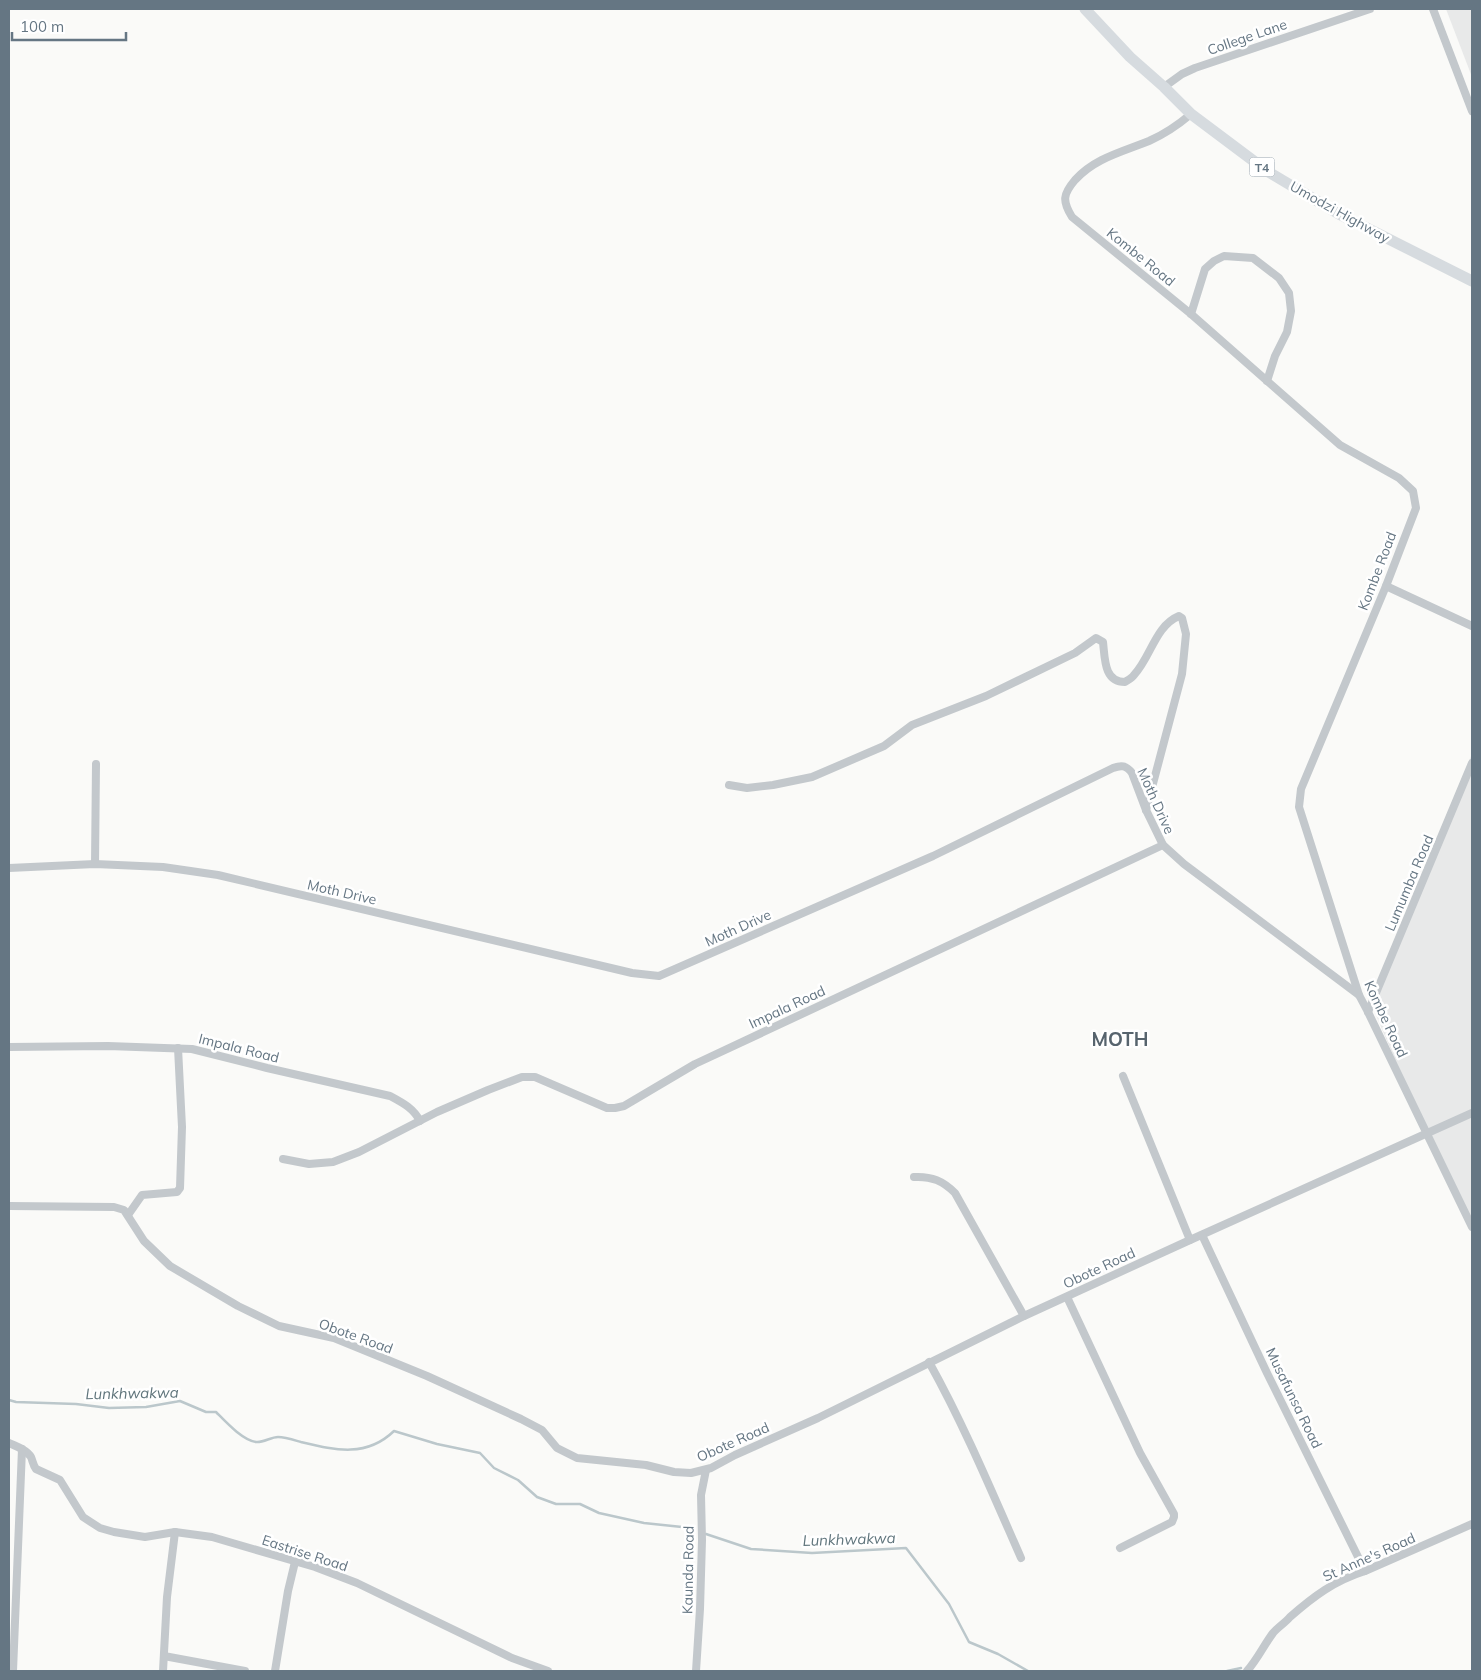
<svg xmlns="http://www.w3.org/2000/svg" width="1481" height="1680" viewBox="0 0 1481 1680" font-family="Mulish,sans-serif">
	<style>
		.built { fill: #e8e9e9 }
		.lines { fill: none; stroke-linecap: round; stroke-linejoin: round }
		.stream { stroke: #bbc7cb; stroke-width: 2.5 }
		.minor { stroke: #c3c8cc; stroke-width: 8 }
		.highway { stroke: #d6dbdf; stroke-width: 11 }
		.labels { text-anchor: middle; dominant-baseline: central; stroke-width: 5; stroke-linejoin: round; paint-order: stroke }
		.shield { fill: #fff; stroke: #939fa8; stroke-width: 1 }
		.shield-label { font-size: 12px; font-weight: bold; fill: #657683 }
		.street-label { font-size: 14px; fill: #657683; stroke: #fff }
		.water-label { font-size: 15px; font-style: italic; fill: #60757c; stroke: #fff }
		.district-label { font-size: 19px; font-weight: bold; fill: #57646e; stroke: #fff }
	</style>
	<rect width="100%" height="100%" fill="#fafaf8"/>
	<g class="built">
		<polygon points="1446,9 1472,9 1472,77"/>
		<polygon points="1472,754 1472,1233 1431,1144 1370,1001"/>
	</g>
	<g class="lines">
		<g class="stream">
			<path d="M9 1400 16 1402 76 1404 109 1408 146 1407 180 1401 206 1412H216C225 1421 242 1440 256 1442 263 1443 271 1437 278 1437 285 1437 294 1440 301 1442 335 1450 366 1458 394 1431L437 1444 480 1453 494 1468 518 1480 537 1497 556 1504H580L599 1513 644 1523 682 1527 692 1530"/>
			<polyline points="706,1534 751,1549 812,1553 906,1548 949,1604 969,1642 998,1654 1028,1671"/>
			<polyline points="1227,1671 1241,1668"/>
		</g>
		<g class="minor">
			<polyline points="1433,9 1472,111"/>
			<polyline points="1164,87 1182,74 1195,68 1370,9"/>
			<path d="M1191 114C1178 125 1165 134 1149 141 1122 152 1095 158 1075 180 1063 194 1062 201 1072 217L1191 314 1340 445 1399 478 1413 491 1416 508 1386 586 1301 789 1299 807 1359 995 1368 1012 1472 1227"/>
			<polyline points="1191,314 1205,269 1214,261 1224,256 1253,258 1279,278 1289,293 1291,311 1287,332 1275,356 1267,381"/>
			<polyline points="1386,586 1472,626"/>
			<path d="M729 785 747 788 773 785 812 777 884 746 912 725 986 696 1075 653 1096 638 1103 642C1105 659 1104 682 1125 682 1128 680 1132 678 1134 675 1151 657 1155 626 1179 616L1182 618 1186 634 1182 674 1146 810"/>
			<polyline points="95,864 96,764"/>
			<path d="M9 868 95 864 163 867 218 875 632 973 659 976 933 856 1113 768C1121 765 1126 765 1132 773L1146 810 1163 845 1184 864 1359 995"/>
			<polyline points="1368,1012 1472,763"/>
			<path d="M9 1047 108 1046 192 1049 267 1068 390 1096C403 1103 413 1108 420 1121"/>
			<polyline points="1123,1076 1190,1240"/>
			<polyline points="283,1159 309,1164 333,1162 359,1152 437,1112 488,1090 522,1077 535,1077 607,1108 615,1108 624,1106 695,1064 1163,845"/>
			<path d="M914 1177C932 1176 943 1181 955 1193L1024 1316"/>
			<polyline points="9,1206 114,1207 124,1210 144,1241 170,1266 238,1306 279,1326 334,1338 427,1376 521,1419 542,1430 557,1448 577,1458 646,1465 674,1472 691,1473 711,1468 735,1455 818,1418 1024,1316 1190,1240 1472,1113"/>
			<polyline points="128,1215 142,1195 177,1192 180,1188 182,1127 178,1048"/>
			<polyline points="1202,1235 1267,1373 1365,1571"/>
			<polyline points="1067,1297 1140,1453 1174,1514 1174,1517 1172,1522 1120,1548"/>
			<path d="M929 1362C964 1425 992 1492 1021 1558"/>
			<path d="M9 1443C16 1446 27 1450 31 1457 33 1462 33 1465 36 1469L60 1480 83 1517 100 1528 114 1532 145 1537 175 1532 212 1537 315 1567 357 1583 512 1658 548 1671"/>
			<polyline points="164,1656 245,1671"/>
			<polyline points="13,1671 22,1449"/>
			<polyline points="163,1671 167,1597 175,1532"/>
			<polyline points="275,1671 288,1591 295,1562"/>
			<polyline points="696,1671 700,1609 702,1540 701,1495 706,1470"/>
			<path d="M1247 1671C1257 1660 1264 1645 1273 1633 1278 1627 1285 1623 1290 1617 1314 1596 1334 1581 1365 1571L1472 1524"/>
		</g>
		<polyline class="highway" points="1085,9 1130,57 1164,87 1191,114 1267,171 1339,214 1472,281"/>
	</g>
	<g class="labels">
		<rect class="shield" x="1249.5" y="157.5" width="25" height="19" rx="4"/>
		<g class="shield-label">
			<text x="1262" y="167">T4</text>
		</g>
		<g class="street-label">
			<text transform="translate(1247 37) rotate(-19)">College Lane</text>
			<text transform="translate(1340 212) rotate(29)">Umodzi Highway</text>
			<text transform="translate(1141 257) rotate(39)">Kombe Road</text>
			<text transform="translate(1377 571) rotate(-69)">Kombe Road</text>
			<text transform="translate(1156 801) rotate(66)">Moth Drive</text>
			<text transform="translate(1409 883) rotate(-67)">Lumumba Road</text>
			<text transform="translate(342 892) rotate(13)">Moth Drive</text>
			<text transform="translate(738 928) rotate(-24)">Moth Drive</text>
			<text transform="translate(787 1007) rotate(-25)">Impala Road</text>
			<text transform="translate(1386 1019) rotate(65)">Kombe Road</text>
			<text transform="translate(239 1048) rotate(14)">Impala Road</text>
			<text transform="translate(1099 1268) rotate(-25)">Obote Road</text>
			<text transform="translate(356 1336) rotate(20)">Obote Road</text>
			<text transform="translate(1294 1398) rotate(64)">Musafunsa Road</text>
			<text transform="translate(733 1442) rotate(-24)">Obote Road</text>
			<text transform="translate(305 1553) rotate(18)">Eastrise Road</text>
			<text transform="translate(1369 1557) rotate(-24)">St Anne's Road</text>
			<text transform="translate(688 1570) rotate(-89)">Kaunda Road</text>
		</g>
		<g class="water-label">
			<text transform="translate(132 1393) rotate(-1)">Lunkhwakwa</text>
			<text transform="translate(849 1539) rotate(-2)">Lunkhwakwa</text>
		</g>
		<g class="district-label">
			<text x="1120" y="1039">MOTH</text>
		</g>
	</g>
	<rect width="1481" height="1680" fill="none" stroke="#657683" stroke-width="20"/>
	<path d="M12 32v8h114v-8" fill="none" stroke="#657683" stroke-width="2.5"/>
	<text x="20" y="32" font-size="15" fill="#657683" stroke="#ffffff" stroke-width="4" paint-order="stroke">100 m</text>
</svg>
